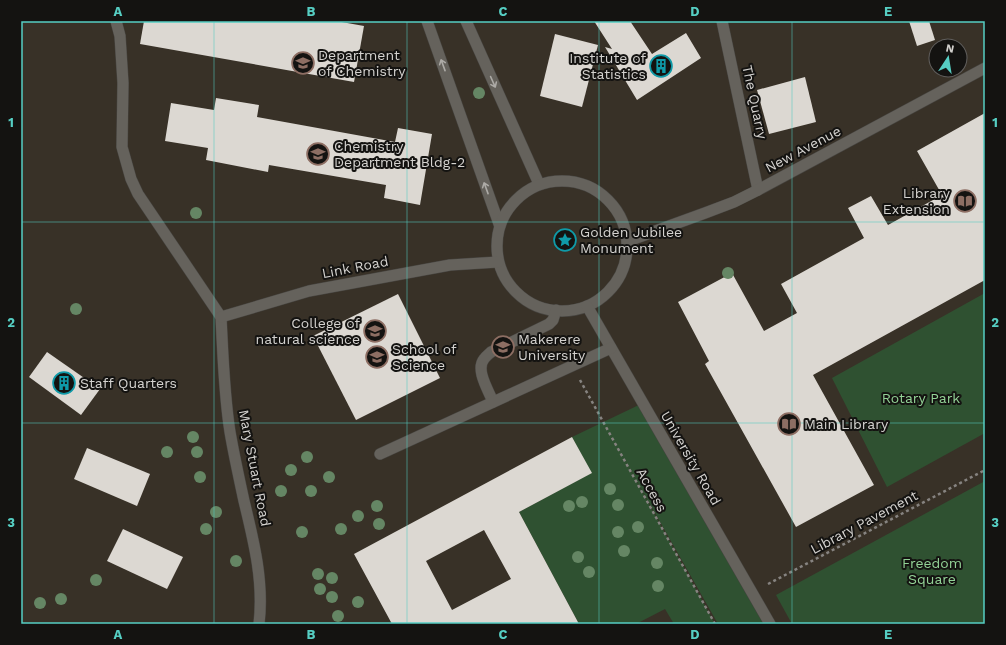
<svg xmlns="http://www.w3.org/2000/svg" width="1006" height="645" viewBox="0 0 1006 645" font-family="'Work Sans',sans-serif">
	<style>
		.built { fill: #383127; fill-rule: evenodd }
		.green { fill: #2f5131 }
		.building { fill: #dcd8d2; fill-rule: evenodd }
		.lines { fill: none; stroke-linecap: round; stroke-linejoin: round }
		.lane-casing { stroke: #474541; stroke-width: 12 }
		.path { stroke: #868380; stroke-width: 2.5; stroke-dasharray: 3 3; stroke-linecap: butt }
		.lane { stroke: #65625c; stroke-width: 11 }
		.tree { fill: #658664 }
		.oneway { stroke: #adaba7 }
		.grid { fill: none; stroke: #56cec3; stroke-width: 1; stroke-opacity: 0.55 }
		.labels { text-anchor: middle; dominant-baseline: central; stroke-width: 4; stroke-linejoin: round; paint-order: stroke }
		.poi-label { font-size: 14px; fill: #d4d2cf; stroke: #141311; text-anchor: start }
		.street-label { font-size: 14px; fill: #d4d2cf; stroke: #141311 }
		.park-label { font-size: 14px; fill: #93d296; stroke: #141311 }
		.neatline { fill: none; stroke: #56cec3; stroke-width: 1.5 }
		.grid-label { font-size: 13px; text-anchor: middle; font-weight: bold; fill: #56cec3 }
	</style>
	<rect width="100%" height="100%" fill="#2d2a26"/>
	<path class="built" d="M21 21H985V624H21ZM936 46H960V70H936Z"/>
	<g class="green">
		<polygon points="985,293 985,433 887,487 832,378"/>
		<polygon points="643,403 769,624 718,624 622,455 715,624 674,624 665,609 636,624 579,624 519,512 591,473 572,437"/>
		<polygon points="985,481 985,624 792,624 776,595"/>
	</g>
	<g class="building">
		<polygon points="144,21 336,21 364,26 354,82 140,44"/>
		<polygon points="594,21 630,21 652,54 686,33 701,58 637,100 605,47 612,49"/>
		<polygon points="909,21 929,21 935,40 917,46"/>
		<polygon points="555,34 598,45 582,107 540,96"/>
		<polygon points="805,77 816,122 769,134 757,90"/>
		<polygon points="216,98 259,105 257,117 395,142 398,128 432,134 420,205 384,198 386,185 269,165 268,172 206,160 208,148 165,141 171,103 214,110"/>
		<polygon points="985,113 985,280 813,375 874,485 796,527 705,364 709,361 678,302 732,273 764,331 797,313 781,284 864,238 848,208 871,196 888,225 942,195 917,151"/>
		<polygon points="398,294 440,378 356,420 313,336"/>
		<polygon points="47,352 100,389 81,415 29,377"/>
		<path d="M572 437 592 473 519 512 579 624H392L354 554ZM484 530 511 579 452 610 426 561Z"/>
		<polygon points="87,448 150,474 137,506 74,479"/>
		<polygon points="123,529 183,557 167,589 107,561"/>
	</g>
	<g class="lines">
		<g class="lane-casing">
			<g id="lane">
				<polyline points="116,21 120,36 123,83 122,147 131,179 138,194 221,317"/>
				<polyline points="427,21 499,224"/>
				<polyline points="466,21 539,184"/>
				<polyline points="722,21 758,190"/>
				<circle cx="562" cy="246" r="65"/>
				<polyline points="628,241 705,213 734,202 758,190 985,68"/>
				<polyline points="587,306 770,624"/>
				<path d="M221 317C223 355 224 394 230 432 234 455 239 478 244 501 254 542 264 582 259 624"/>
				<polyline points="221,317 309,291 450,265 498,262"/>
				<path d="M493 402C489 391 475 370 484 359 486 356 489 354 491 352L549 324 553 320 556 310"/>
				<polyline points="380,454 611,348"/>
			</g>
		</g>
		<g class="path">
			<polyline points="580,380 715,624"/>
			<polyline points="768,584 985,470"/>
		</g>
		<use href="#lane" class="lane"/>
	</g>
	<g class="tree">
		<circle cx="479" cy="93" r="6"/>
		<circle cx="196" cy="213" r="6"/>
		<circle cx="728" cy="273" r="6"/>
		<circle cx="76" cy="309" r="6"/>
		<circle cx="193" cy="437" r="6"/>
		<circle cx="167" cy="452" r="6"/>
		<circle cx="197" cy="452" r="6"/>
		<circle cx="307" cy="457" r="6"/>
		<circle cx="291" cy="470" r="6"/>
		<circle cx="200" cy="477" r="6"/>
		<circle cx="329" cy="477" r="6"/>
		<circle cx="610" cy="489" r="6"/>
		<circle cx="281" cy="491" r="6"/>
		<circle cx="311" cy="491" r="6"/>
		<circle cx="582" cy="502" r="6"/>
		<circle cx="618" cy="505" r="6"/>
		<circle cx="377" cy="506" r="6"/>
		<circle cx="569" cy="506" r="6"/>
		<circle cx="216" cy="512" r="6"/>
		<circle cx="358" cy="516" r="6"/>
		<circle cx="379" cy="524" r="6"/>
		<circle cx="638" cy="527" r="6"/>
		<circle cx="206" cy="529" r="6"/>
		<circle cx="341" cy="529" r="6"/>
		<circle cx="302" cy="532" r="6"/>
		<circle cx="618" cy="532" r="6"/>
		<circle cx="624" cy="551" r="6"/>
		<circle cx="578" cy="557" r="6"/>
		<circle cx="236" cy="561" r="6"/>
		<circle cx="657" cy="563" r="6"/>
		<circle cx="589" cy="572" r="6"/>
		<circle cx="318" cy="574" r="6"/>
		<circle cx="332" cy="578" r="6"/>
		<circle cx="96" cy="580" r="6"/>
		<circle cx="658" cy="586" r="6"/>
		<circle cx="320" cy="589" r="6"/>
		<circle cx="332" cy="597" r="6"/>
		<circle cx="61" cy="599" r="6"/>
		<circle cx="358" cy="602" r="6"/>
		<circle cx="40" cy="603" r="6"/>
		<circle cx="338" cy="616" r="6"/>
	</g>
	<defs><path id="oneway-shaft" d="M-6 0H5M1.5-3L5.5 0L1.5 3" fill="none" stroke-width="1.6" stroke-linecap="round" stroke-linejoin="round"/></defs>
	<g class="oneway">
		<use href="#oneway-shaft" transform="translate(443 65) rotate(-110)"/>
		<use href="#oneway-shaft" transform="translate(493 82) rotate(66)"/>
		<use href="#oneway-shaft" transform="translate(486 188) rotate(-110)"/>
	</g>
	<path class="grid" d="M214 21V624M407 21V624M599 21V624M792 21V624M21 222H985M21 423H985"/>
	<defs>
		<g id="university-ring" transform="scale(1.15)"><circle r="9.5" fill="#141311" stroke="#8d6e63" stroke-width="1.5"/><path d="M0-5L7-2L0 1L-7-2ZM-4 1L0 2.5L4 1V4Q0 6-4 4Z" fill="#8d6e63"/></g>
		<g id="building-ring" transform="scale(1.15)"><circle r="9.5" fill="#141311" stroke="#0f9aa8" stroke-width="1.5"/><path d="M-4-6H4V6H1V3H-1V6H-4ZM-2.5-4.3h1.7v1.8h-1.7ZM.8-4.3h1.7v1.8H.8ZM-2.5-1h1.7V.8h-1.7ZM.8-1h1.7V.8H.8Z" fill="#0f9aa8"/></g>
		<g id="library-ring" transform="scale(1.15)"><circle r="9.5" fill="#141311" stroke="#8d6e63" stroke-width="1.5"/><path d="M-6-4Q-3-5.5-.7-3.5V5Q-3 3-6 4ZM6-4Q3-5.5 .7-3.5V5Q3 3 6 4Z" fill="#8d6e63"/></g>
		<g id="sight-ring" transform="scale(1.15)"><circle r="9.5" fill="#141311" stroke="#0f9aa8" stroke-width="1.5"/><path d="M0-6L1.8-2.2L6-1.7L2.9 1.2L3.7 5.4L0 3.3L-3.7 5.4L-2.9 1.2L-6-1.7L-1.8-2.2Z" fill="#0f9aa8"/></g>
	</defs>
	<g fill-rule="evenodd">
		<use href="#university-ring" x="303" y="63"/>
		<use href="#building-ring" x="661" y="66"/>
		<use href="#university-ring" x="318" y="154"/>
		<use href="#library-ring" x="965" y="201"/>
		<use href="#sight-ring" x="565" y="240"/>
		<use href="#university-ring" x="375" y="331"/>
		<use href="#university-ring" x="503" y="347"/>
		<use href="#university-ring" x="377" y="357"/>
		<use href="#building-ring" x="64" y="383"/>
		<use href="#library-ring" x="789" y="424"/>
	</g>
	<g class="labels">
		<g class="poi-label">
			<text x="318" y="55">Department<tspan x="318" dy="16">of Chemistry</tspan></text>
			<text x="646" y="58" text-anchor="end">Institute of<tspan x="646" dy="16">Statistics</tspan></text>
			<text x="334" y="146">Chemistry<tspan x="334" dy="16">Department Bldg-2</tspan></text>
			<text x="950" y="193" text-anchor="end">Library<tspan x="950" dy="16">Extension</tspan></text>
			<text x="580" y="232">Golden Jubilee<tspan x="580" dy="16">Monument</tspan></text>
			<text x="360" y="323" text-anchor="end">College of<tspan x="360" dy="16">natural science</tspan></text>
			<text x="518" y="339">Makerere<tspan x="518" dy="16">University</tspan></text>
			<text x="392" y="349">School of<tspan x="392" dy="16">Science</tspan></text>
			<text x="80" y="383">Staff Quarters</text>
			<text x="804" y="424">Main Library</text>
		</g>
		<g class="street-label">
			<text transform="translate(755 102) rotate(78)">The Quarry</text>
			<text transform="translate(803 149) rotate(-28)">New Avenue</text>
			<text transform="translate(355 267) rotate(-11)">Link Road</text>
			<text transform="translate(691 458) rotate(60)">University Road</text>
			<text transform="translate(255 468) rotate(79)">Mary Stuart Road</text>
			<text transform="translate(652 490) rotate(61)">Access</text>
			<text transform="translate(864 522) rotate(-28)">Library Pavement</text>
		</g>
		<g class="park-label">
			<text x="921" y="398">Rotary Park</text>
			<text x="932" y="563">Freedom<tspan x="932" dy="16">Square</tspan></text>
		</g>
	</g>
	<rect width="1006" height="645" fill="none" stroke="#141311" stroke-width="44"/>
	<g transform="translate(948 58) rotate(12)"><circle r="19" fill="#141311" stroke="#615f5d"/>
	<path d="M0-3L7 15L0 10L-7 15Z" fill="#56cec3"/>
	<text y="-6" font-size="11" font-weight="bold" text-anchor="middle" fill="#d4d2cf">N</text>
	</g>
	<rect x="22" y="22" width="962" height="601" class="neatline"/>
	<g class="grid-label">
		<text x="118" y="16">A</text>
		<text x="311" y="16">B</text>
		<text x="503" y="16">C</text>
		<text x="695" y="16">D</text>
		<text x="888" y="16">E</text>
		<text x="11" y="127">1</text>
		<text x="995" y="127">1</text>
		<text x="11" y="327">2</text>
		<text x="995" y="327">2</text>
		<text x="11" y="527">3</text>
		<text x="995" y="527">3</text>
		<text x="118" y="639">A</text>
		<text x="311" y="639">B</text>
		<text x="503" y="639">C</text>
		<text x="695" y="639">D</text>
		<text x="888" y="639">E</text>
	</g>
</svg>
